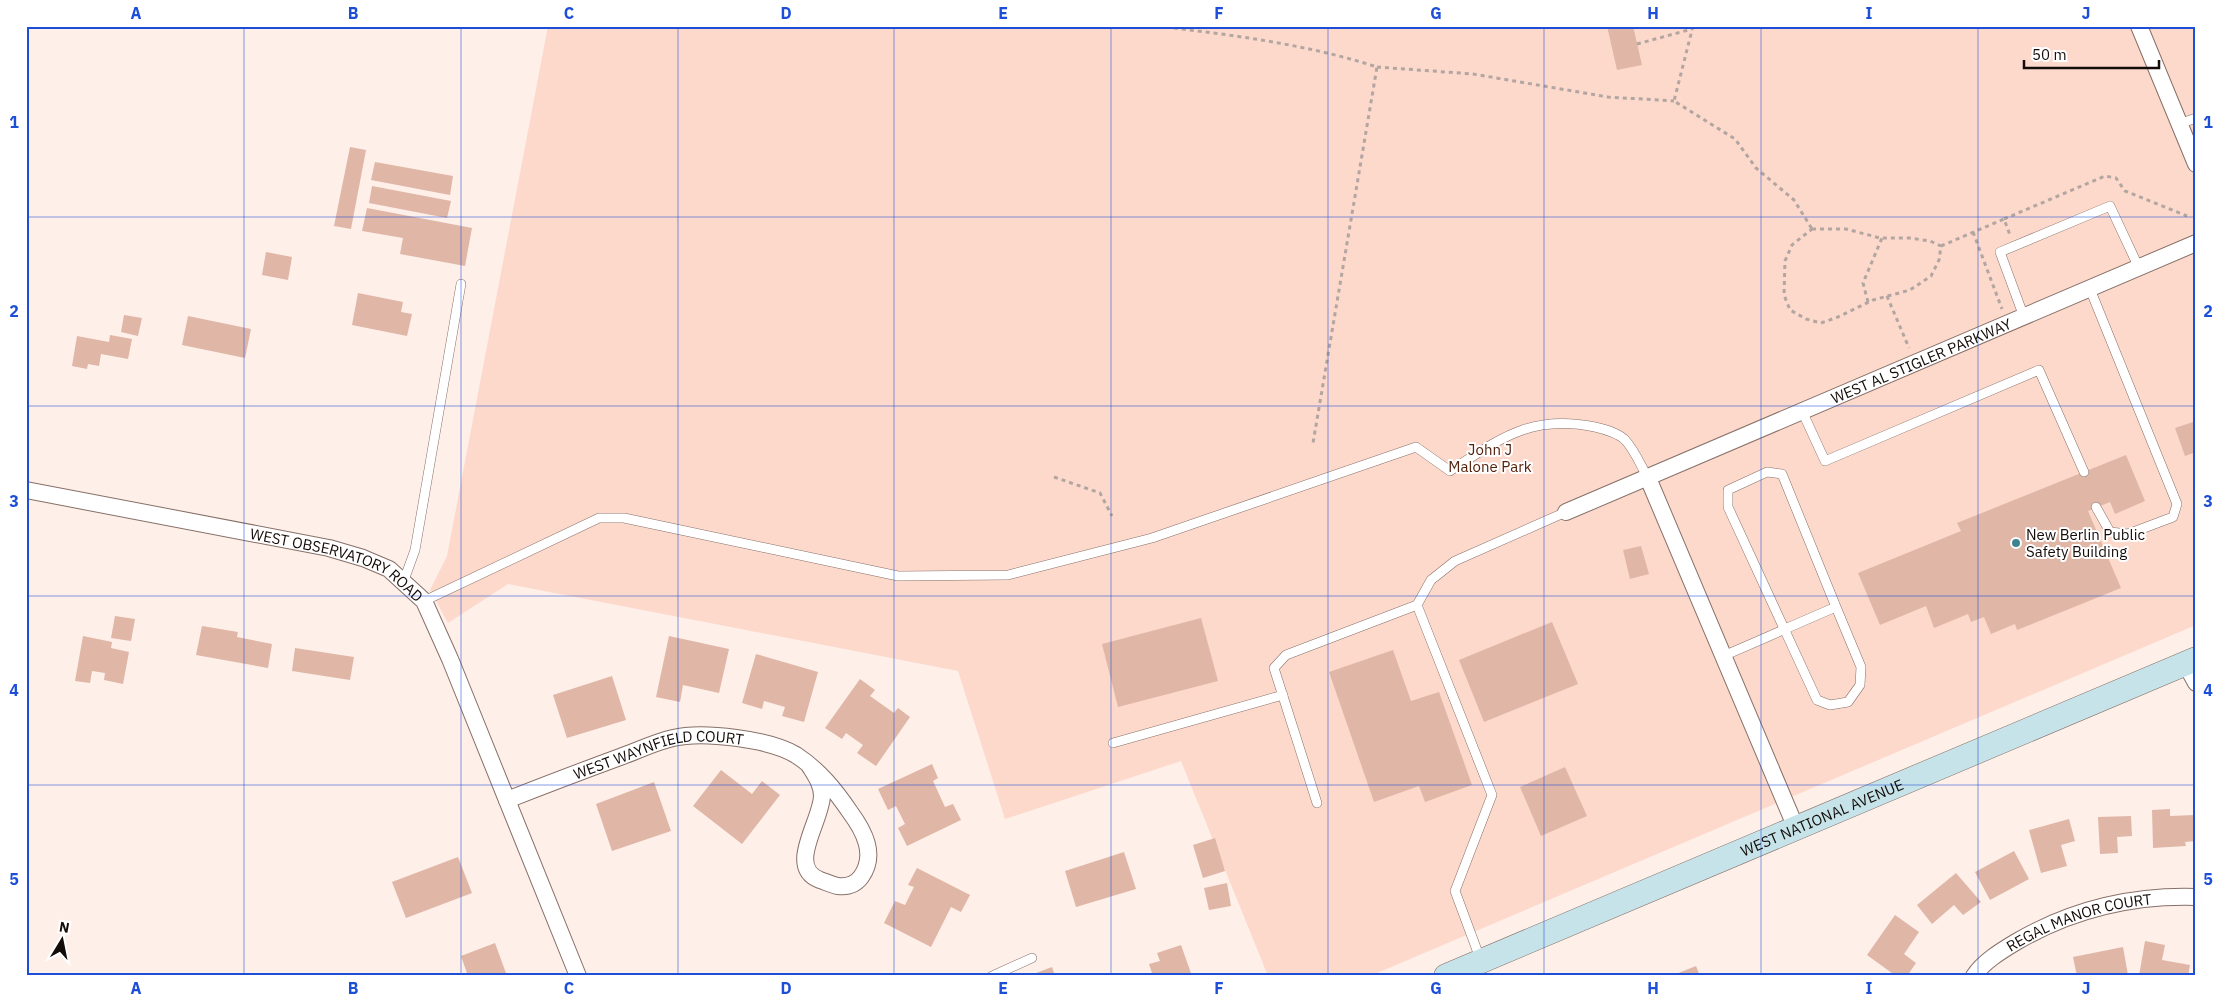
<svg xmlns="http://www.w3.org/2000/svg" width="2222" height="1002" viewBox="0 0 2222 1002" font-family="'IBM Plex Sans',sans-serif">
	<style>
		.green { fill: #fdd9cc }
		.building { fill: #e0b6a7 }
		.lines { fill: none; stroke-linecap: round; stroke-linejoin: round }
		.lane-casing { stroke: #877068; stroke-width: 10 }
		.street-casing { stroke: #877068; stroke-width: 18 }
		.secondary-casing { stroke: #877068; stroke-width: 25 }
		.path { stroke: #b3a6a1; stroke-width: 3; stroke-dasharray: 4 4; stroke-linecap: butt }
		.lane { stroke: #fff; stroke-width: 9 }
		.street { stroke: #fff; stroke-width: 16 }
		.secondary { stroke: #c5e3e8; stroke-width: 24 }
		.grid { fill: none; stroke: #1d4ed8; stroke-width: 1; stroke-opacity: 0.55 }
		.poi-dot { fill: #3e8390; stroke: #fff; stroke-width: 2 }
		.labels { text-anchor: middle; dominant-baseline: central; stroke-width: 4; stroke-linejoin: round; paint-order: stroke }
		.street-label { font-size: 15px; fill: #140c09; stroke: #fff }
		.park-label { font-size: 15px; fill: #54210b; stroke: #fff }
		.poi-label { font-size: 15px; fill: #140c09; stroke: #fff; text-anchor: start }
		.neatline { fill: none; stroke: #1d4ed8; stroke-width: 2 }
		.grid-label { font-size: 16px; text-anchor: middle; font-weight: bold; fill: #1d4ed8 }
	</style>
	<rect width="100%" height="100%" fill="#feefe9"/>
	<polygon class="green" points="548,26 2196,26 2196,625 1370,976 1268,976 1181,761 1005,819 958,671 508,584 448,623 430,590 447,556"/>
	<g class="building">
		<polygon points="1607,26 1633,26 1642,65 1617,70"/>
		<polygon points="350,147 366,150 351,229 334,226"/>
		<polygon points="375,162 453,176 450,195 371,180"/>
		<polygon points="372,186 451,201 447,218 369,203"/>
		<polygon points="367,208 472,228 465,266 400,254 403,238 362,231"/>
		<polygon points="266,252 292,257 288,280 262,275"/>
		<polygon points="358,293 403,302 401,312 412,314 407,336 352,325"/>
		<polygon points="124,315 142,318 138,336 121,332"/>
		<polygon points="188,316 251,329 245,358 182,345"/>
		<polygon points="110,335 132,339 128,359 101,354 99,366 88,364 87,369 72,366 77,336 109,342"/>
		<polygon points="2196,421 2196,452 2185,456 2175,428"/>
		<polygon points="2126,455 2145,501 2115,514 2110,502 2088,511 2121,588 2017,630 2015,624 1991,634 1984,617 1971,622 1968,614 1934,628 1926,606 1880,625 1858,573 1961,531 1957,523"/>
		<polygon points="1641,546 1649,574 1630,579 1623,550"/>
		<polygon points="115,616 135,619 131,641 111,638"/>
		<polygon points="1201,618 1218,681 1118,707 1102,644"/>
		<polygon points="1552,622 1578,684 1484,722 1459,660"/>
		<polygon points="202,626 238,632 237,637 272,644 268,668 196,655"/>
		<polygon points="83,636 112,642 111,648 129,652 123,684 104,680 105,673 92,671 90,683 75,681"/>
		<polygon points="669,636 729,649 719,693 683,685 680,702 656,697"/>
		<polygon points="295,648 354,657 350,680 292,671"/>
		<polygon points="1393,650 1411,701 1439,692 1472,785 1425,802 1419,786 1374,802 1329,672"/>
		<polygon points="756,654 818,672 804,722 782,716 785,707 764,701 762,709 742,703"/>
		<polygon points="612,676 626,720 567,738 553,695"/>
		<polygon points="860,679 875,690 870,696 894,713 898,708 910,717 876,766 857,753 863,745 846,733 842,739 825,728"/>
		<polygon points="932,764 938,778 933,781 945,807 953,804 961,820 907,846 898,828 905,824 896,806 888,810 878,789"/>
		<polygon points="1565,767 1587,816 1541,836 1520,787"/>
		<polygon points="721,770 752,794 762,781 780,795 742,844 693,806"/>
		<polygon points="654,782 671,831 612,851 596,804"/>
		<polygon points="2170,809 2170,816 2195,815 2196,841 2185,842 2186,846 2153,848 2152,810"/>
		<polygon points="2131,816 2132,836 2117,837 2118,853 2100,854 2098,817"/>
		<polygon points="2069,819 2075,841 2061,845 2067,866 2041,873 2029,830"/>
		<polygon points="1215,838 1225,871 1203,878 1193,845"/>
		<polygon points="2014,851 2029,879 1990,900 1975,872"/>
		<polygon points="1124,852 1136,889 1076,907 1065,871"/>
		<polygon points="458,857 472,893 406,918 392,882"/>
		<polygon points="917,868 970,895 961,912 951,907 931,947 884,923 895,901 905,905 914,887 908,885"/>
		<polygon points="1956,873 1981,902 1963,915 1954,905 1932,924 1917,905"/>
		<polygon points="1227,883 1231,906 1209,910 1204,888"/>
		<polygon points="1895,915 1919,932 1904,954 1916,963 1907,976 1896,976 1867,955"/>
		<polygon points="2145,941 2165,945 2162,960 2190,965 2188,976 2139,976"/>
		<polygon points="495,943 507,976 468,976 461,956"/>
		<polygon points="1181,945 1192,976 1153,976 1149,964 1160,961 1157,953"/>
		<polygon points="2123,947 2128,975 2077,976 2073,957"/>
		<polygon points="1696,966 1700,976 1677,976 1676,974"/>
		<polygon points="1052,967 1055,976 1028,976"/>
	</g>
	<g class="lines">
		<g class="lane-casing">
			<g id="lane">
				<polyline points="2179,124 2196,118"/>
				<polyline points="2090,289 2177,504 2173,517 2128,534 2110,532 2096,507"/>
				<polyline points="2024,317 2000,252 2110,206 2139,268"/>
				<polyline points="1802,411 1825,461 2039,370 2084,472"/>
				<polyline points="403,583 415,550 461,284"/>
				<path d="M424 601 599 518H624L898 576 1008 575 1152 538 1416 447 1450 471C1501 438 1531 414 1595 427 1604 429 1620 434 1626 441 1635 451 1641 466 1648 478"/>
				<path d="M1723 656C1761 640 1798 623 1836 607L1782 474 1767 472 1728 490V507L1817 700 1830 705 1848 702 1860 685 1861 667 1836 607"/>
				<polyline points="1113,743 1283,695"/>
				<polyline points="1317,803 1274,668 1286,655 1417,605"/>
				<polyline points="1481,961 1455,891 1492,795 1417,605 1431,580 1455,561 1566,512"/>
				<polyline points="992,976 1032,958"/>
			</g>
		</g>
		<g class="street-casing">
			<g id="street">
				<polyline points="2139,26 2196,164"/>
				<polyline points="1648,478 1796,828"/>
				<path id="s1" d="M26 490 329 548 363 558 389 569 424 601 450 659 578 976"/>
				<path id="s2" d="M1566 512 2196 243"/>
				<polyline points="2185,663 2196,683"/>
				<path id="s3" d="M507 800C545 785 582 771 620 757 637 751 655 742 673 738 703 731 770 739 796 755 819 770 835 790 850 812 864 831 877 855 861 877 855 885 847 887 838 886 832 885 826 882 820 880 786 867 821 822 822 796 822 784 815 775 809 765"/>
				<path id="s4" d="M1974 976C1983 962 2001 951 2016 942 2071 910 2131 895 2196 897"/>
			</g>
		</g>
		<g class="secondary-casing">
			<g id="secondary">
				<path id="s5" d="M1446 976 2196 659"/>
			</g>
		</g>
		<g class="path">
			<path d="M1158 26C1232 35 1306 44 1377 67L1313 443"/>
			<polyline points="1693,26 1674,101 1735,139 1756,168 1794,200 1812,229"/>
			<polyline points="1637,44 1692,29"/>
			<polyline points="1377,67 1473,74 1608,97 1674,101"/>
			<polyline points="2004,219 2105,176 2116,178 2125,191 2187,216"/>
			<polygon points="1812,229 1846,229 1880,238 1909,238 1930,241 1941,246 1939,260 1931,276 1910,290 1873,300 1838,317 1821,323 1806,319 1790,310 1784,295 1785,261 1792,245"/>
			<polyline points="1973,232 2002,309"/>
			<polyline points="1941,246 2004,219 2010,235"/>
			<polyline points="1887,296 1909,348"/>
			<polyline points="1868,302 1863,283 1882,238"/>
			<polyline points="1054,477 1100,493 1112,516"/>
		</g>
		<use href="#lane" class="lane"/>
		<use href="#street" class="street"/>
		<use href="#secondary" class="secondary"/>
	</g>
	<path class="grid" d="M244 26V976M461 26V976M678 26V976M894 26V976M1111 26V976M1328 26V976M1544 26V976M1761 26V976M1978 26V976M26 217H2196M26 406H2196M26 596H2196M26 785H2196"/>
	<circle class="poi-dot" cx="2016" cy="543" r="5"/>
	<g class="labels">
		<g class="street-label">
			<text stroke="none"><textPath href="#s2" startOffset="386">WEST AL STIGLER PARKWAY</textPath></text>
			<text stroke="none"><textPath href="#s1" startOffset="322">WEST OBSERVATORY ROAD</textPath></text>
			<text stroke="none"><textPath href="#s3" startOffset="160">WEST WAYNFIELD COURT</textPath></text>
			<text stroke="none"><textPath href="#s5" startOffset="408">WEST NATIONAL AVENUE</textPath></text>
			<text stroke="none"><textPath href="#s4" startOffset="121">REGAL MANOR COURT</textPath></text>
		</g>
		<g class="park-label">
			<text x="1490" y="449">John J<tspan x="1490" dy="17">Malone Park</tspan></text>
		</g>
		<g class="poi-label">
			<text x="2026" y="534">New Berlin Public<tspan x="2026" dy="17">Safety Building</tspan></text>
		</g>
	</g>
	<rect width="2222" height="1002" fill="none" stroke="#ffffff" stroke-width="55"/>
	<g transform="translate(62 940) rotate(10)" stroke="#ffffff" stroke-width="4" paint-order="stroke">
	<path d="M0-4L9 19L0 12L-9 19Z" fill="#140c09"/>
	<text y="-8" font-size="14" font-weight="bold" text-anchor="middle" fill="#140c09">N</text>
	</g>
	<path d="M2024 60v8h135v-8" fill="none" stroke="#140c09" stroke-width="2.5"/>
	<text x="2032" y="60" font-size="15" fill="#140c09" stroke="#ffffff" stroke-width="4" paint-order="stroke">50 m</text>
	<rect x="28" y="28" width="2166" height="946" class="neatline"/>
	<g class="grid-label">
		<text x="136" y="19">A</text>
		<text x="353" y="19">B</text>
		<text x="569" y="19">C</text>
		<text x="786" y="19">D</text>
		<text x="1003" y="19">E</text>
		<text x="1219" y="19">F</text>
		<text x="1436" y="19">G</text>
		<text x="1653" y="19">H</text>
		<text x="1869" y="19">I</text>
		<text x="2086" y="19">J</text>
		<text x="14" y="128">1</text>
		<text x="2208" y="128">1</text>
		<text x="14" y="317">2</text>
		<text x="2208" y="317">2</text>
		<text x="14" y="507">3</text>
		<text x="2208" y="507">3</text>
		<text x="14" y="696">4</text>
		<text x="2208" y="696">4</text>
		<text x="14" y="885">5</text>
		<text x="2208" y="885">5</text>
		<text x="136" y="994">A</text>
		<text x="353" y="994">B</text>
		<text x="569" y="994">C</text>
		<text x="786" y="994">D</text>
		<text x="1003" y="994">E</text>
		<text x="1219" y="994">F</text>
		<text x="1436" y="994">G</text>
		<text x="1653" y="994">H</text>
		<text x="1869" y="994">I</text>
		<text x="2086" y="994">J</text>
	</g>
</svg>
